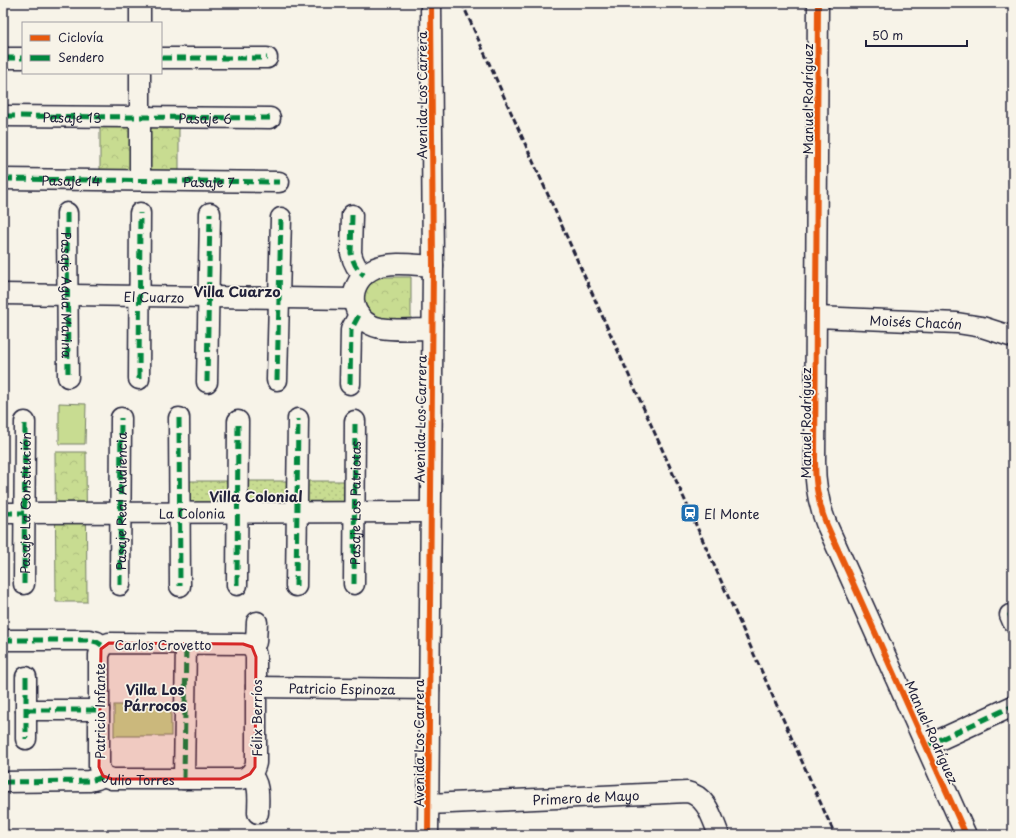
<svg xmlns="http://www.w3.org/2000/svg" width="1016" height="838" viewBox="0 0 1016 838" font-family="'Playpen Sans',sans-serif">
	<style>
		.grass { fill: url(#grass-dots); stroke: #757f66 }
		.park { fill: url(#park-crowns); stroke: #757f66 }
		.garden { fill: #c8dc91; stroke: #757f66 }
		.lines { fill: none; stroke-linecap: round; stroke-linejoin: round }
		.minor-casing { stroke: #22223b; stroke-width: 23 }
		.minor { stroke: #f7f3e8; stroke-width: 20 }
		.rail { stroke: #22223b; stroke-width: 3; stroke-dasharray: 6 3; stroke-linecap: butt }
		.quiet { stroke: #00873e; stroke-width: 5; stroke-dasharray: 10 5; stroke-linecap: butt }
		.cycleway-casing { stroke: #f7f3e8; stroke-width: 8 }
		.cycleway { stroke: #e8590c; stroke-width: 6 }
		.marked { fill: #d62828; fill-opacity: 0.2; stroke: #d62828; stroke-width: 3; stroke-linejoin: round }
		.labels { text-anchor: middle; dominant-baseline: central; stroke-width: 3.5; stroke-linejoin: round; paint-order: stroke }
		.street-label { font-size: 13px; fill: #22223b; stroke: #f7f3e8 }
		.poi-label { font-size: 13px; fill: #22223b; stroke: #f7f3e8; text-anchor: start }
		.neighbourhood-label { font-size: 14px; font-weight: bold; fill: #22223b; stroke: #f7f3e8 }
	</style>
	<defs>
		<pattern id="grass-dots" width="8" height="8" patternUnits="userSpaceOnUse"><rect width="8" height="8" fill="#c8dc91"/><path d="M2 2h.1M6 6h.1" fill="none" stroke="#acbc7e" stroke-width="1.8" stroke-linecap="round"/></pattern>
		<pattern id="park-crowns" width="20" height="18" patternUnits="userSpaceOnUse"><rect width="20" height="18" fill="#c8dc91"/><path d="M2 6a3 3 0 1 1 6 0M12 15a3 3 0 1 1 6 0" fill="none" stroke="#acbc7e"/></pattern>
	</defs>
	<rect width="100%" height="100%" fill="#f7f3e8"/>
	<filter id="ink" filterUnits="userSpaceOnUse"><feTurbulence type="fractalNoise" baseFrequency=".025" numOctaves="2"/><feDisplacementMap in="SourceGraphic" scale="8" xChannelSelector="R" yChannelSelector="G"/><feConvolveMatrix kernelMatrix="1 2 1 2 8 2 1 2 1" color-interpolation-filters="sRGB"/></filter>
	<g filter="url(#ink)">
		<polygon class="grass" points="185,481 347,481 347,498 342,503 185,503"/>
		<g class="park">
			<rect x="100" y="124" width="79" height="49"/>
			<path d="M380 277H411V318C403 318 384 320 379 318 369 314 360 299 365 289 368 283 374 280 380 277Z"/>
			<polygon points="55,452 86,452 87,602 56,602"/>
		</g>
		<g class="garden">
			<polygon points="59,403 86,404 85,444 59,444"/>
			<rect x="114" y="705" width="57" height="31"/>
		</g>
		<g class="lines">
			<g class="minor-casing">
				<g id="minor">
					<path d="M818 3 815 461C815 483 818 503 826 523L966 835"/>
					<polyline points="140,23 140,3"/>
					<polyline points="5,58 23,58"/>
					<polyline points="161,58 267,58"/>
					<polyline points="140,73 140,180"/>
					<path id="s1" d="M5 116 270 118"/>
					<polyline points="3,179 279,182"/>
					<path id="s2" d="M67 213 68 377"/>
					<path d="M352 215 351 253C353 262 356 269 364 275"/>
					<path id="s3" d="M3 294 353 299"/>
					<path id="s4" d="M817 317 957 323 982 327 1013 337"/>
					<path d="M432 329C415 329 396 331 380 328 347 321 345 281 375 268 390 261 416 265 433 266"/>
					<polyline points="139,379 140,213"/>
					<polyline points="277,380 281,218"/>
					<polyline points="207,382 210,213"/>
					<polyline points="350,384 351,330 359,315"/>
					<polyline points="179,418 180,586"/>
					<path id="s5" d="M3 513 430 512"/>
					<polyline points="24,584 25,422"/>
					<path id="s6" d="M354 584 355 421"/>
					<polyline points="120,585 121,418"/>
					<polyline points="237,585 238,421"/>
					<polyline points="296,586 298,419"/>
					<polyline points="1013,615 1010,615 1013,622"/>
					<polyline points="3,640 89,640 97,642 103,646"/>
					<polyline points="252,647 256,642 257,622"/>
					<polyline points="26,677 26,739"/>
					<path id="s7" d="M256 687 429 689"/>
					<polyline points="26,710 99,710"/>
					<polyline points="926,746 1013,706"/>
					<path d="M250 774C261 784 258 800 258 813"/>
					<path id="s8" d="M103 776 112 779H240C249 778 254 772 256 763V657C255 649 251 644 243 644L109 643 103 646"/>
					<polyline points="103,776 99,767 99,655 103,646"/>
					<polyline points="184,779 186,644"/>
					<polyline points="3,782 89,781 97,779 103,776"/>
					<path id="s9" d="M429 804 687 792C707 796 712 818 719 835"/>
					<polyline points="428,835 433,266 431,3"/>
				</g>
			</g>
			<use href="#minor" class="minor"/>
			<polyline class="rail" points="462,3 835,835"/>
			<g class="quiet">
				<polyline points="5,58 23,58"/>
				<polyline points="161,58 267,58"/>
				<polyline points="5,116 270,118"/>
				<path id="s10" d="M3 179 279 182"/>
				<polyline points="67,213 68,377"/>
				<path d="M352 215 351 253C353 262 356 269 364 275"/>
				<polyline points="139,379 140,213"/>
				<polyline points="277,380 281,218"/>
				<polyline points="207,382 210,213"/>
				<polyline points="350,384 351,330 359,315"/>
				<polyline points="179,418 180,586"/>
				<polyline points="3,513 24,513"/>
				<path id="s11" d="M24 584 25 422"/>
				<polyline points="354,584 355,421"/>
				<path id="s12" d="M120 585 121 418"/>
				<polyline points="237,585 238,421"/>
				<polyline points="296,586 298,419"/>
				<polyline points="1013,615 1010,615 1013,622"/>
				<polyline points="3,640 89,640 97,642 103,646"/>
				<polyline points="26,677 26,739"/>
				<polyline points="26,710 99,710"/>
				<polyline points="926,746 1013,706"/>
				<polyline points="184,779 186,644"/>
				<polyline points="3,782 89,781 97,779 103,776"/>
			</g>
			<g class="cycleway-casing">
				<g id="cycleway">
					<path d="M818 3 815 461C815 483 818 503 826 523L966 835"/>
					<polyline points="428,835 433,266 431,3"/>
				</g>
			</g>
			<use href="#cycleway" class="cycleway"/>
		</g>
	</g>
	<path class="marked" d="M109 643 243 644 252 647 256 657 255 767 250 774 240 779H112L103 776 99 767 101 649Z"/>
	<defs>
		<g id="station-square" transform="scale(1)"><rect x="-9" y="-9" width="18" height="18" rx="4" fill="#1f6fb2" stroke="#f7f3e8"/><path d="M-3-6H3Q5-6 5-4V2Q5 4 3 4L4.5 6H3L1.5 4h-3L-3 6H-4.5L-3 4Q-5 4-5 2V-4Q-5-6-3-6ZM-3.5-4v3h7v-3ZM-3.5 1v1.5H-2V1ZM2 1v1.5H3.5V1Z" fill="#fff"/></g>
	</defs>
	<g fill-rule="evenodd">
		<use href="#station-square" x="690" y="513"/>
	</g>
	<g class="labels">
		<g class="street-label">
			<text transform="translate(421 95) rotate(-90)">Avenida Los Carrera</text>
			<text transform="translate(807 99) rotate(-90)">Manuel Rodríguez</text>
			<text stroke="none"><textPath href="#s1" startOffset="67">Pasaje 13</textPath></text>
			<text stroke="none"><textPath href="#s1" startOffset="200">Pasaje 6</textPath></text>
			<text stroke="none"><textPath href="#s10" startOffset="68">Pasaje 14</textPath></text>
			<text stroke="none"><textPath href="#s10" startOffset="206">Pasaje 7</textPath></text>
			<text stroke="none"><textPath href="#s2" startOffset="82">Pasaje Agua Marina</textPath></text>
			<text stroke="none"><textPath href="#s3" startOffset="151">El Cuarzo</textPath></text>
			<text stroke="none"><textPath href="#s4" startOffset="99">Moisés Chacón</textPath></text>
			<text transform="translate(420 419) rotate(-89)">Avenida Los Carrera</text>
			<text transform="translate(805 423) rotate(-90)">Manuel Rodríguez</text>
			<text stroke="none"><textPath href="#s12" startOffset="84">Pasaje Real Audiencia</textPath></text>
			<text stroke="none"><textPath href="#s11" startOffset="81">Pasaje La Constitución</textPath></text>
			<text stroke="none"><textPath href="#s6" startOffset="81">Pasaje Los Patriotas</textPath></text>
			<text stroke="none"><textPath href="#s5" startOffset="189">La Colonia</textPath></text>
			<text x="163" y="644">Carlos Crovetto</text>
			<text stroke="none"><textPath href="#s7" startOffset="86">Patricio Espinoza</textPath></text>
			<text transform="translate(99 711) rotate(-90)">Patricio Infante</text>
			<text transform="translate(256 718) rotate(-90)">Félix Berríos</text>
			<text transform="translate(932 732) rotate(66)">Manuel Rodríguez</text>
			<text transform="translate(418 743) rotate(-90)">Avenida Los Carrera</text>
			<text stroke="none"><textPath href="#s8" startOffset="36">Julio Torres</textPath></text>
			<text stroke="none"><textPath href="#s9" startOffset="157">Primero de Mayo</textPath></text>
		</g>
		<g class="poi-label">
			<text x="704" y="513">El Monte</text>
		</g>
		<g class="neighbourhood-label">
			<text x="237" y="291">Villa Cuarzo</text>
			<text x="256" y="496">Villa Colonial</text>
			<text x="155" y="689">Villa Los<tspan x="155" dy="16">Párrocos</tspan></text>
		</g>
	</g>
	<rect width="1016" height="838" fill="none" stroke="#f7f3e8" stroke-width="16"/>
	<rect x="8" y="8" width="1000" height="822" fill="none" stroke="#22223b" stroke-width="1.5" filter="url(#ink)"/>
	<rect x="22" y="22" width="140" height="52" fill="#f7f3e8" stroke="#a29fa3"/>
	<rect x="30" y="35" width="20" height="6" fill="#e8590c" stroke="#a29fa3"/>
	<text x="58" y="42" font-size="12" fill="#22223b">Ciclovía</text>
	<rect x="30" y="55" width="20" height="6" fill="#00873e" stroke="#a29fa3"/>
	<text x="58" y="62" font-size="12" fill="#22223b">Sendero</text>
	<path d="M866 40v6h101v-6" fill="none" stroke="#22223b" stroke-width="2"/>
	<text x="872" y="40" font-size="12" fill="#22223b" stroke="#f7f3e8" stroke-width="3" paint-order="stroke">50 m</text>
</svg>
